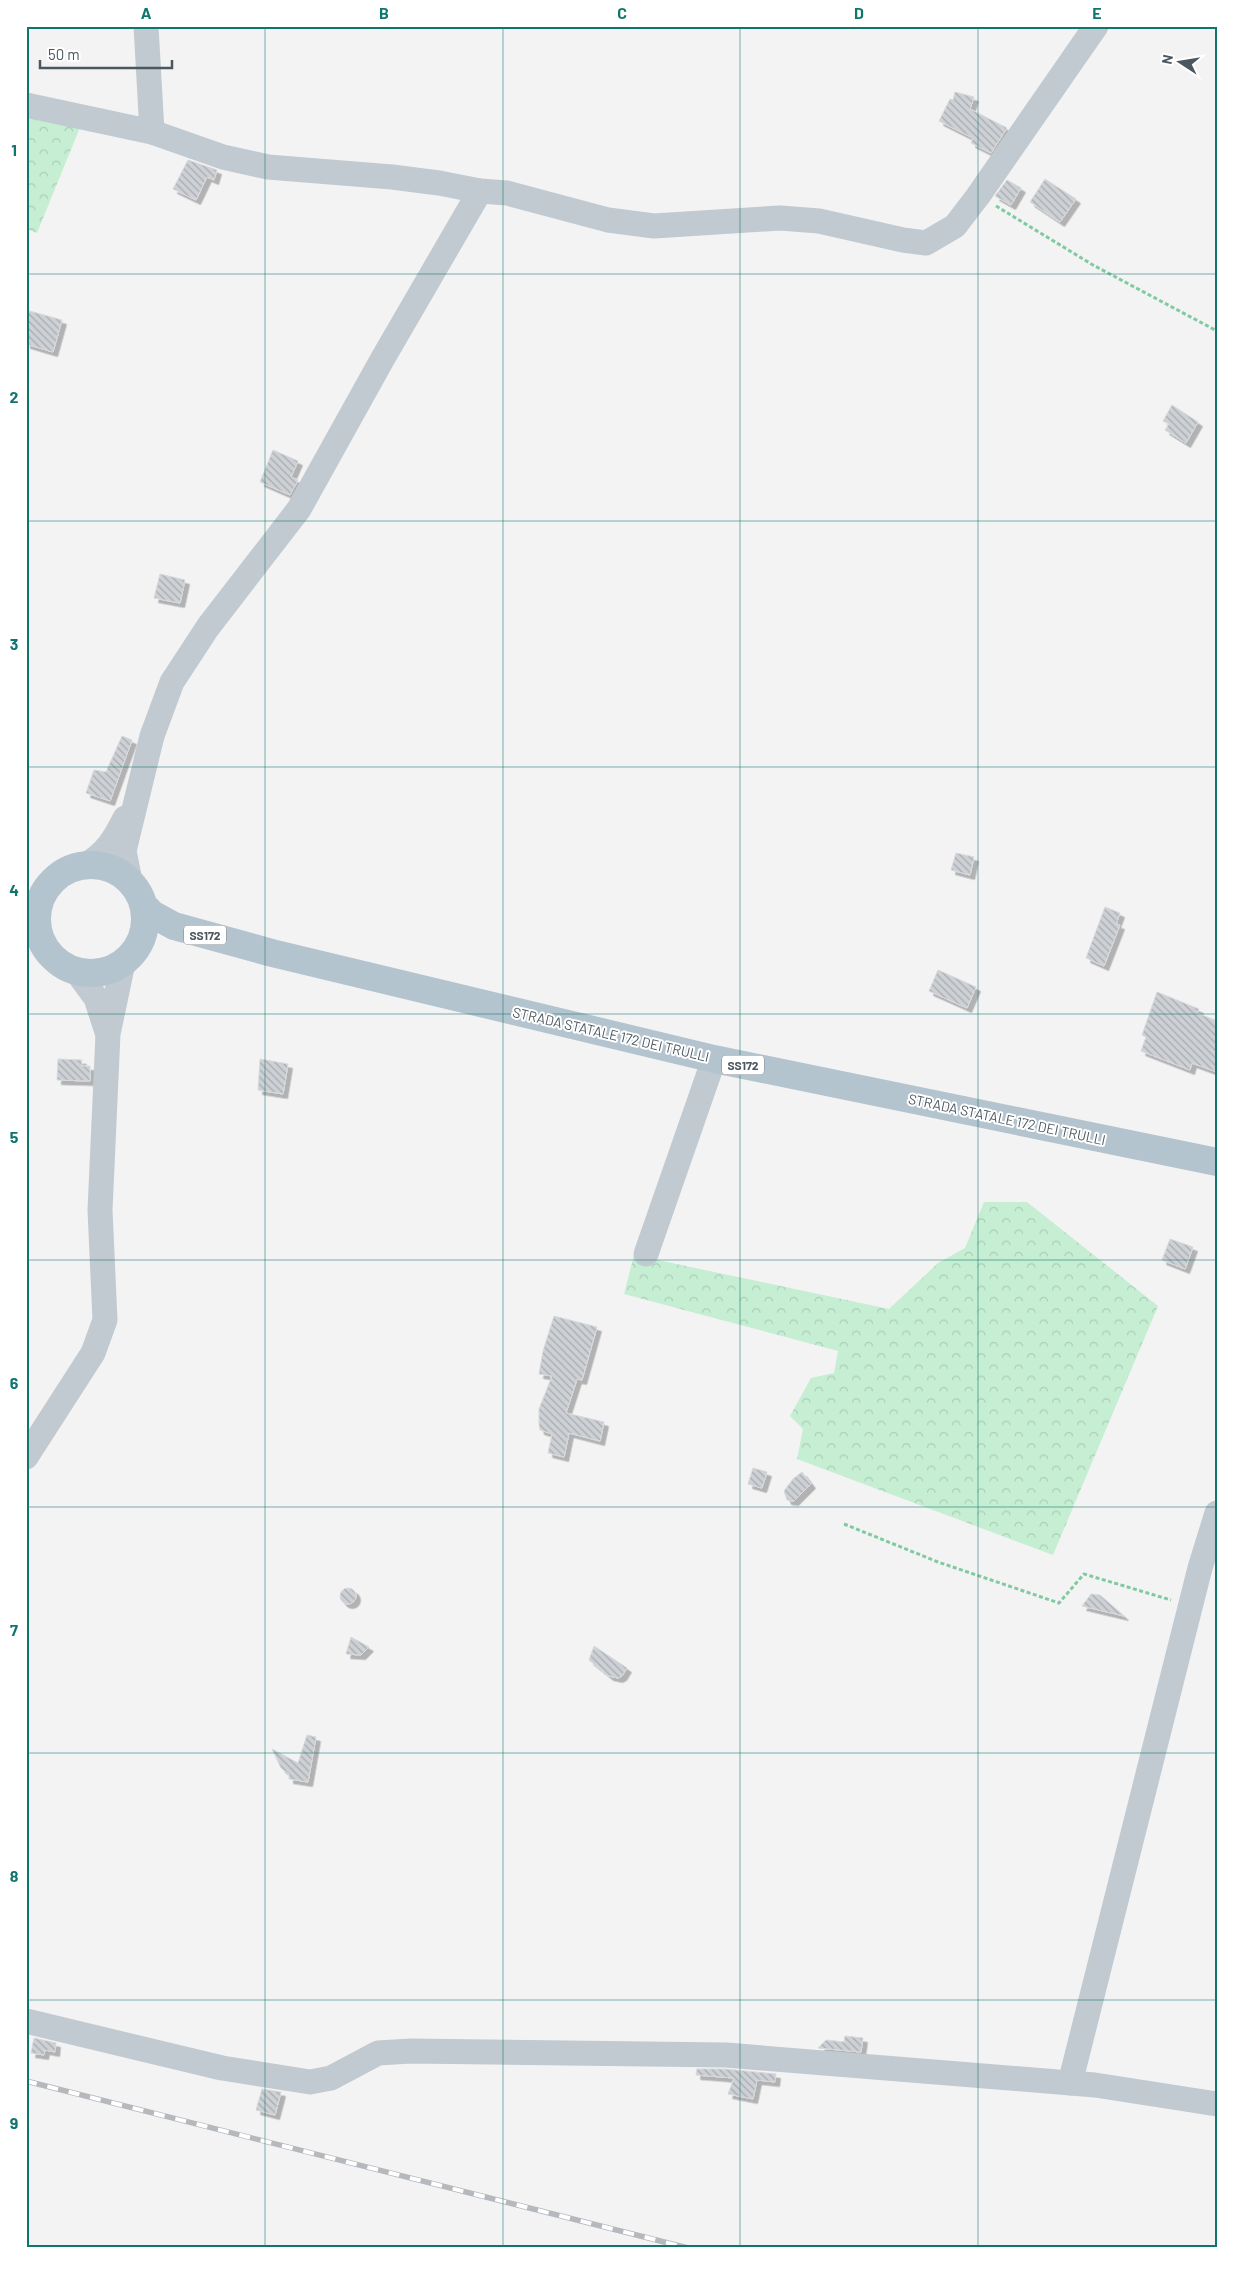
<svg xmlns="http://www.w3.org/2000/svg" width="1243" height="2274" viewBox="0 0 1243 2274" font-family="Barlow,sans-serif">
	<style>
		.forest { fill: url(#forest-crowns) }
		.building { fill: url(#building-back-hatch); stroke: #d7d9dd; filter: url(#shadow) }
		.lines { fill: none; stroke-linecap: round; stroke-linejoin: round }
		.path { stroke: #7fcaa0; stroke-width: 3; stroke-dasharray: 4 2.5; stroke-linecap: butt }
		.minor { stroke: #c1cad0; stroke-width: 25 }
		.major { stroke: #b4c4cf; stroke-width: 28 }
		.rail-casing { stroke: #b5b8bc; stroke-width: 5.5 }
		.rail { stroke: #fff; stroke-width: 4; stroke-dasharray: 11; stroke-linecap: butt }
		.grid { fill: none; stroke: #0f766e; stroke-width: 1; stroke-opacity: 0.55 }
		.labels { text-anchor: middle; dominant-baseline: central; stroke-width: 4; stroke-linejoin: round; paint-order: stroke }
		.shield { fill: #fff; stroke: #81898f; stroke-width: 1 }
		.shield-label { font-size: 12px; font-weight: bold; fill: #4b575f }
		.street-label { font-size: 14px; fill: #4b575f; stroke: #fff }
		.neatline { fill: none; stroke: #0f766e; stroke-width: 2 }
		.grid-label { font-size: 16px; text-anchor: middle; font-weight: bold; fill: #0f766e }
	</style>
	<defs>
		<pattern id="forest-crowns" width="20" height="18" patternUnits="userSpaceOnUse" patternTransform="scale(1.25)"><rect width="20" height="18" fill="#c5eed2"/><path d="M2 6a3 3 0 1 1 6 0M12 15a3 3 0 1 1 6 0" fill="none" stroke="#abceb7"/></pattern>
		<pattern id="building-back-hatch" width="6" height="6" patternUnits="userSpaceOnUse" patternTransform="scale(1.25)"><rect width="6" height="6" fill="#cdd0d4"/><path d="M-1 5l2 2M0 0l6 6M5-1l2 2" fill="none" stroke="#a8acaf"/></pattern>
		<filter id="shadow"><feDropShadow dx="4.5" dy="4.5" stdDeviation="0" flood-color="#0004"/></filter>
	</defs>
	<rect width="100%" height="100%" fill="#f4f3f3"/>
	<g class="forest">
		<polygon points="26,114 81,125 37,233 26,229"/>
		<polygon points="984,1202 1027,1202 1158,1306 1053,1555 797,1459 803,1429 790,1416 811,1378 834,1373 838,1351 624,1294 634,1255 889,1309 938,1263 965,1248"/>
	</g>
	<g class="building">
		<polygon points="955,92 974,97 970,109 1007,128 991,153 971,143 973,138 939,121 950,99 953,100"/>
		<polygon points="188,160 217,170 214,180 207,177 196,200 173,189"/>
		<polygon points="1045,179 1076,199 1060,222 1030,202"/>
		<polygon points="1007,180 1021,188 1011,205 995,196"/>
		<polygon points="26,310 62,320 53,352 26,344"/>
		<polygon points="1172,405 1198,422 1186,443 1165,430 1169,424 1163,421"/>
		<polygon points="273,450 298,461 291,477 298,480 290,495 260,482"/>
		<polygon points="160,574 185,580 180,603 154,598"/>
		<polygon points="122,736 132,740 110,801 86,793 94,770 106,772"/>
		<polygon points="956,853 974,857 970,875 951,870"/>
		<polygon points="1105,907 1120,913 1116,924 1120,925 1104,966 1086,958"/>
		<polygon points="938,970 976,987 967,1008 929,991"/>
		<polygon points="1157,992 1199,1009 1197,1013 1217,1021 1217,1072 1192,1063 1190,1070 1141,1051 1146,1037 1142,1035"/>
		<polygon points="58,1059 82,1060 81,1066 90,1066 90,1081 57,1080"/>
		<polygon points="260,1059 288,1064 283,1094 258,1090"/>
		<polygon points="1170,1239 1193,1247 1185,1269 1162,1260"/>
		<polygon points="554,1316 597,1327 582,1380 577,1379 566,1413 604,1422 600,1441 569,1433 564,1457 548,1453 552,1434 540,1430 539,1424 539,1409 552,1376 539,1374 543,1351"/>
		<polygon points="753,1468 767,1472 762,1488 748,1484"/>
		<polygon points="802,1472 811,1484 794,1501 787,1500 784,1491 793,1479"/>
		<circle cx="348" cy="1596" r="8"/>
		<polygon points="1091,1594 1100,1595 1124,1616 1082,1606"/>
		<polygon points="351,1637 369,1647 361,1655 346,1654"/>
		<polygon points="594,1646 627,1668 622,1676 618,1678 609,1676 589,1660"/>
		<polygon points="307,1735 316,1737 308,1782 289,1779 289,1774 281,1768 272,1749 298,1763"/>
		<polygon points="845,2036 863,2038 861,2052 818,2048 826,2040 844,2042"/>
		<polygon points="34,2038 56,2043 55,2052 45,2050 44,2055 31,2053"/>
		<polygon points="697,2069 725,2069 776,2074 775,2082 757,2080 753,2099 728,2094 734,2078 696,2075"/>
		<polygon points="262,2089 281,2092 275,2115 256,2110"/>
	</g>
	<g class="lines">
		<g class="path">
			<polyline points="996,206 1093,265 1217,331"/>
			<polyline points="844,1524 938,1562 1059,1603 1084,1574 1171,1600"/>
		</g>
		<g class="minor">
			<polyline points="146,26 152,132"/>
			<polyline points="26,105 152,132 223,157 268,167 392,177 439,183 480,191 507,193 608,220 654,226 780,218 819,221 903,240 926,243 955,226 978,196 1096,26"/>
			<path d="M85 865C106 854 115 838 125 818"/>
			<polyline points="130,881 124,851 130,826 152,736 172,682 208,627 299,509 383,358 480,191"/>
			<polyline points="77,972 96,998 107,1032"/>
			<polyline points="646,1254 714,1059"/>
			<polyline points="26,1457 93,1353 105,1320 100,1210 108,1034 123,963"/>
			<polyline points="26,2021 222,2068 310,2082 331,2078 378,2053 411,2051 726,2055 1095,2085 1217,2104"/>
			<polyline points="1070,2083 1200,1568 1217,1513"/>
		</g>
		<g class="major">
			<circle cx="91" cy="919" r="54"/>
			<polyline points="144,906 152,914 174,926 272,953 714,1059 1217,1162"/>
		</g>
		<g class="rail-casing">
			<polyline id="rail" points="26,2081 688,2248"/>
		</g>
		<use href="#rail" class="rail"/>
	</g>
	<path class="grid" d="M265 26V2248M503 26V2248M740 26V2248M978 26V2248M26 274H1217M26 521H1217M26 767H1217M26 1014H1217M26 1260H1217M26 1507H1217M26 1753H1217M26 2000H1217"/>
	<g class="labels">
		<g class="shield">
			<rect x="184" y="925.5" width="42" height="19" rx="4"/>
			<rect x="722" y="1055.5" width="42" height="19" rx="4"/>
		</g>
		<g class="shield-label">
			<text x="205" y="935">SS172</text>
			<text x="743" y="1065">SS172</text>
		</g>
		<g class="street-label">
			<text transform="translate(611 1034) rotate(13)">STRADA STATALE 172 DEI TRULLI</text>
			<text transform="translate(1007 1119) rotate(12)">STRADA STATALE 172 DEI TRULLI</text>
		</g>
	</g>
	<rect width="1243" height="2274" fill="none" stroke="#ffffff" stroke-width="55"/>
	<g transform="translate(1180 62) rotate(282)" stroke="#ffffff" stroke-width="4" paint-order="stroke">
	<path d="M0-4L9 19L0 12L-9 19Z" fill="#4b575f"/>
	<text y="-8" font-size="14" font-weight="bold" text-anchor="middle" fill="#4b575f">N</text>
	</g>
	<path d="M40 60v8h132v-8" fill="none" stroke="#4b575f" stroke-width="2.5"/>
	<text x="48" y="60" font-size="15" fill="#4b575f" stroke="#ffffff" stroke-width="4" paint-order="stroke">50 m</text>
	<rect x="28" y="28" width="1188" height="2218" class="neatline"/>
	<g class="grid-label">
		<text x="146" y="19">A</text>
		<text x="384" y="19">B</text>
		<text x="622" y="19">C</text>
		<text x="859" y="19">D</text>
		<text x="1097" y="19">E</text>
		<text x="14" y="156">1</text>
		<text x="14" y="403">2</text>
		<text x="14" y="650">3</text>
		<text x="14" y="896">4</text>
		<text x="14" y="1143">5</text>
		<text x="14" y="1389">6</text>
		<text x="14" y="1636">7</text>
		<text x="14" y="1882">8</text>
		<text x="14" y="2129">9</text>
	</g>
</svg>
